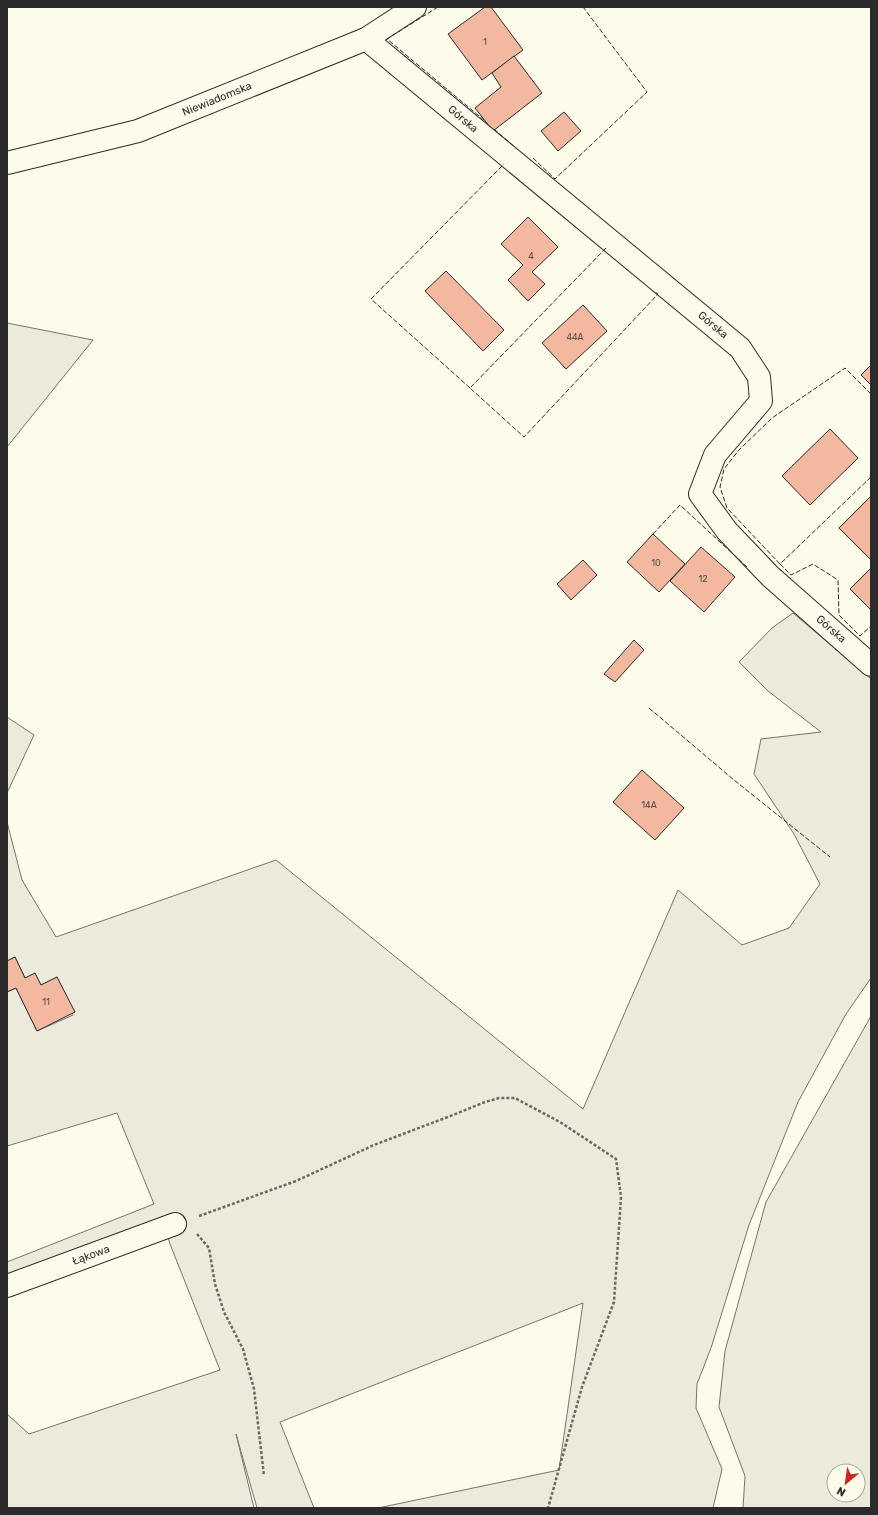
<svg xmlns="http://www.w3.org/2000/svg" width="878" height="1515" viewBox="0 0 878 1515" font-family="Rubik,sans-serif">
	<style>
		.green { fill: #ecebdb; stroke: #74746e; fill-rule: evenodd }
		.building { fill: #f2b8a0; stroke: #2b2b2b }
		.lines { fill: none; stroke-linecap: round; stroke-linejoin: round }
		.street-casing { stroke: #2b2b2b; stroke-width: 24 }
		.path { stroke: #6a6964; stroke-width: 2.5; stroke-dasharray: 3 2; stroke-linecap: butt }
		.street { stroke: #fdfbea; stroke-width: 22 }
		.fence { stroke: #2b2b2b; stroke-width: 1; stroke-dasharray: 5 2; stroke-linecap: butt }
		.labels { text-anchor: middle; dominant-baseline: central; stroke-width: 3; stroke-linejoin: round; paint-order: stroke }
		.number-label { font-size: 9px; fill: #5d4e48 }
		.street-label { font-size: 11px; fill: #2b2b2b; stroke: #fdfbea }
	</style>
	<rect width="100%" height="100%" fill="#fdfbea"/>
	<g class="green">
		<polygon points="7,323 93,340 7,447"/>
		<polygon points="793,613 871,679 871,978 846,1014 798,1102 749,1225 711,1348 697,1384 696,1408 722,1469 713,1508 378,1508 559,1470 583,1303 280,1422 314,1508 257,1508 236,1434 254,1508 7,1508 7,1414 29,1434 220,1370 170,1244 162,1218 7,1276 7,1262 154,1204 117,1113 7,1146 7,992 16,988 37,1031 73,1015 57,977 41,985 35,974 25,978 15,957 7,961 7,822 22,880 56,937 276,860 583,1109 678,890 742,945 789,928 820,884 794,834 754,774 761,739 821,732 768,691 739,662 772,628"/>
		<polygon points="7,717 34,735 7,793"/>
		<path d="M871 1016V1508H743L745 1476 719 1407 725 1351 766 1202ZM834 1471H858V1495H834Z"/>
	</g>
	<g class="building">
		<polygon points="485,7 491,7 523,50 482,80 448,34"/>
		<polygon points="514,56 542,93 493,131 475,108 501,87 492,73"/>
		<polygon points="564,112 581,131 558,151 541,131"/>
		<polygon points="528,217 558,247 532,272 545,284 528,301 508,280 523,265 501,244"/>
		<polygon points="446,271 504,330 483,351 425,291"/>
		<polygon points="583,305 607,331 566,369 542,343"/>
		<polygon points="871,365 871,385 861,375"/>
		<polygon points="830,429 858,458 810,505 782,476"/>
		<polygon points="870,497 871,498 871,560 839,528"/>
		<polygon points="653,534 685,564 659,592 627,562"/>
		<polygon points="701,547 735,577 704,612 670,581"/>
		<polygon points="583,560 597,575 571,600 557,584"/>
		<polygon points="871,568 871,610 850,589"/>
		<polygon points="634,640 644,650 615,682 604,674"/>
		<polygon points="642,770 684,808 655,840 613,802"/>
		<polygon points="15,957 25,978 35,973 41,985 57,977 75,1012 37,1031 16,988 7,992 7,961"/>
	</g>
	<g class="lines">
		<g class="street-casing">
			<g id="street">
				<polyline points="366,39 740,348 759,377 761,401 715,455 700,494 727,531 770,576 871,665"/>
				<polyline points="7,163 138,131 366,39 415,7"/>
				<polyline points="7,1286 175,1224"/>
			</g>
		</g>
		<g class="path">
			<polyline points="199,1216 296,1181 374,1145 453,1115 485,1102 499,1098 515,1098 526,1104 560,1122 616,1159 621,1197 614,1302 582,1387 548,1508"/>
			<polyline points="197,1234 209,1248 215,1284 224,1312 243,1349 254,1389 264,1476"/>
		</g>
		<use href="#street" class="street"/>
		<g class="fence">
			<polyline points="438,7 387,39 485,121"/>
			<polyline points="494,129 517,149"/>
			<polyline points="533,158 555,179 647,92 583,7"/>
			<polyline points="606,248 470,388 524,437 658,294 655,292"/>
			<polyline points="470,388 371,299 504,164"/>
			<polyline points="871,477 780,564 791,575 813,564 838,580 839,615 860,636 871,626"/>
			<polyline points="653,534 680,505 747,567"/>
			<polyline points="780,564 727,508 720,487 724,469 739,450 772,418 845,368 871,394"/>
			<polyline points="649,708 734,780 830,857"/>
		</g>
	</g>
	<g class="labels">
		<g class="number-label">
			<text x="485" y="42">1</text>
			<text x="531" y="256">4</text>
			<text x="575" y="337">44A</text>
			<text x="656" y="563">10</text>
			<text x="703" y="579">12</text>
			<text x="649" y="805">14A</text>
			<text x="46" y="1002">11</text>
		</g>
		<g class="street-label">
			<text transform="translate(217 99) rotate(-22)">Niewiadomska</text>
			<text transform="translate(463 119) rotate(40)">Górska</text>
			<text transform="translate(713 325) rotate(40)">Górska</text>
			<text transform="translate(831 629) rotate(41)">Górska</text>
			<text transform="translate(91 1255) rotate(-20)">Łąkowa</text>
		</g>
	</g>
	<rect width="878" height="1515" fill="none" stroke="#2b2b2b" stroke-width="16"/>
	<g transform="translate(846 1483) rotate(209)"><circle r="19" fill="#fdfbea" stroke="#a9a89e"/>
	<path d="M0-3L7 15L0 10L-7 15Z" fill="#c62828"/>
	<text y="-6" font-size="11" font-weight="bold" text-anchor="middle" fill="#2b2b2b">N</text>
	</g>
</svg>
